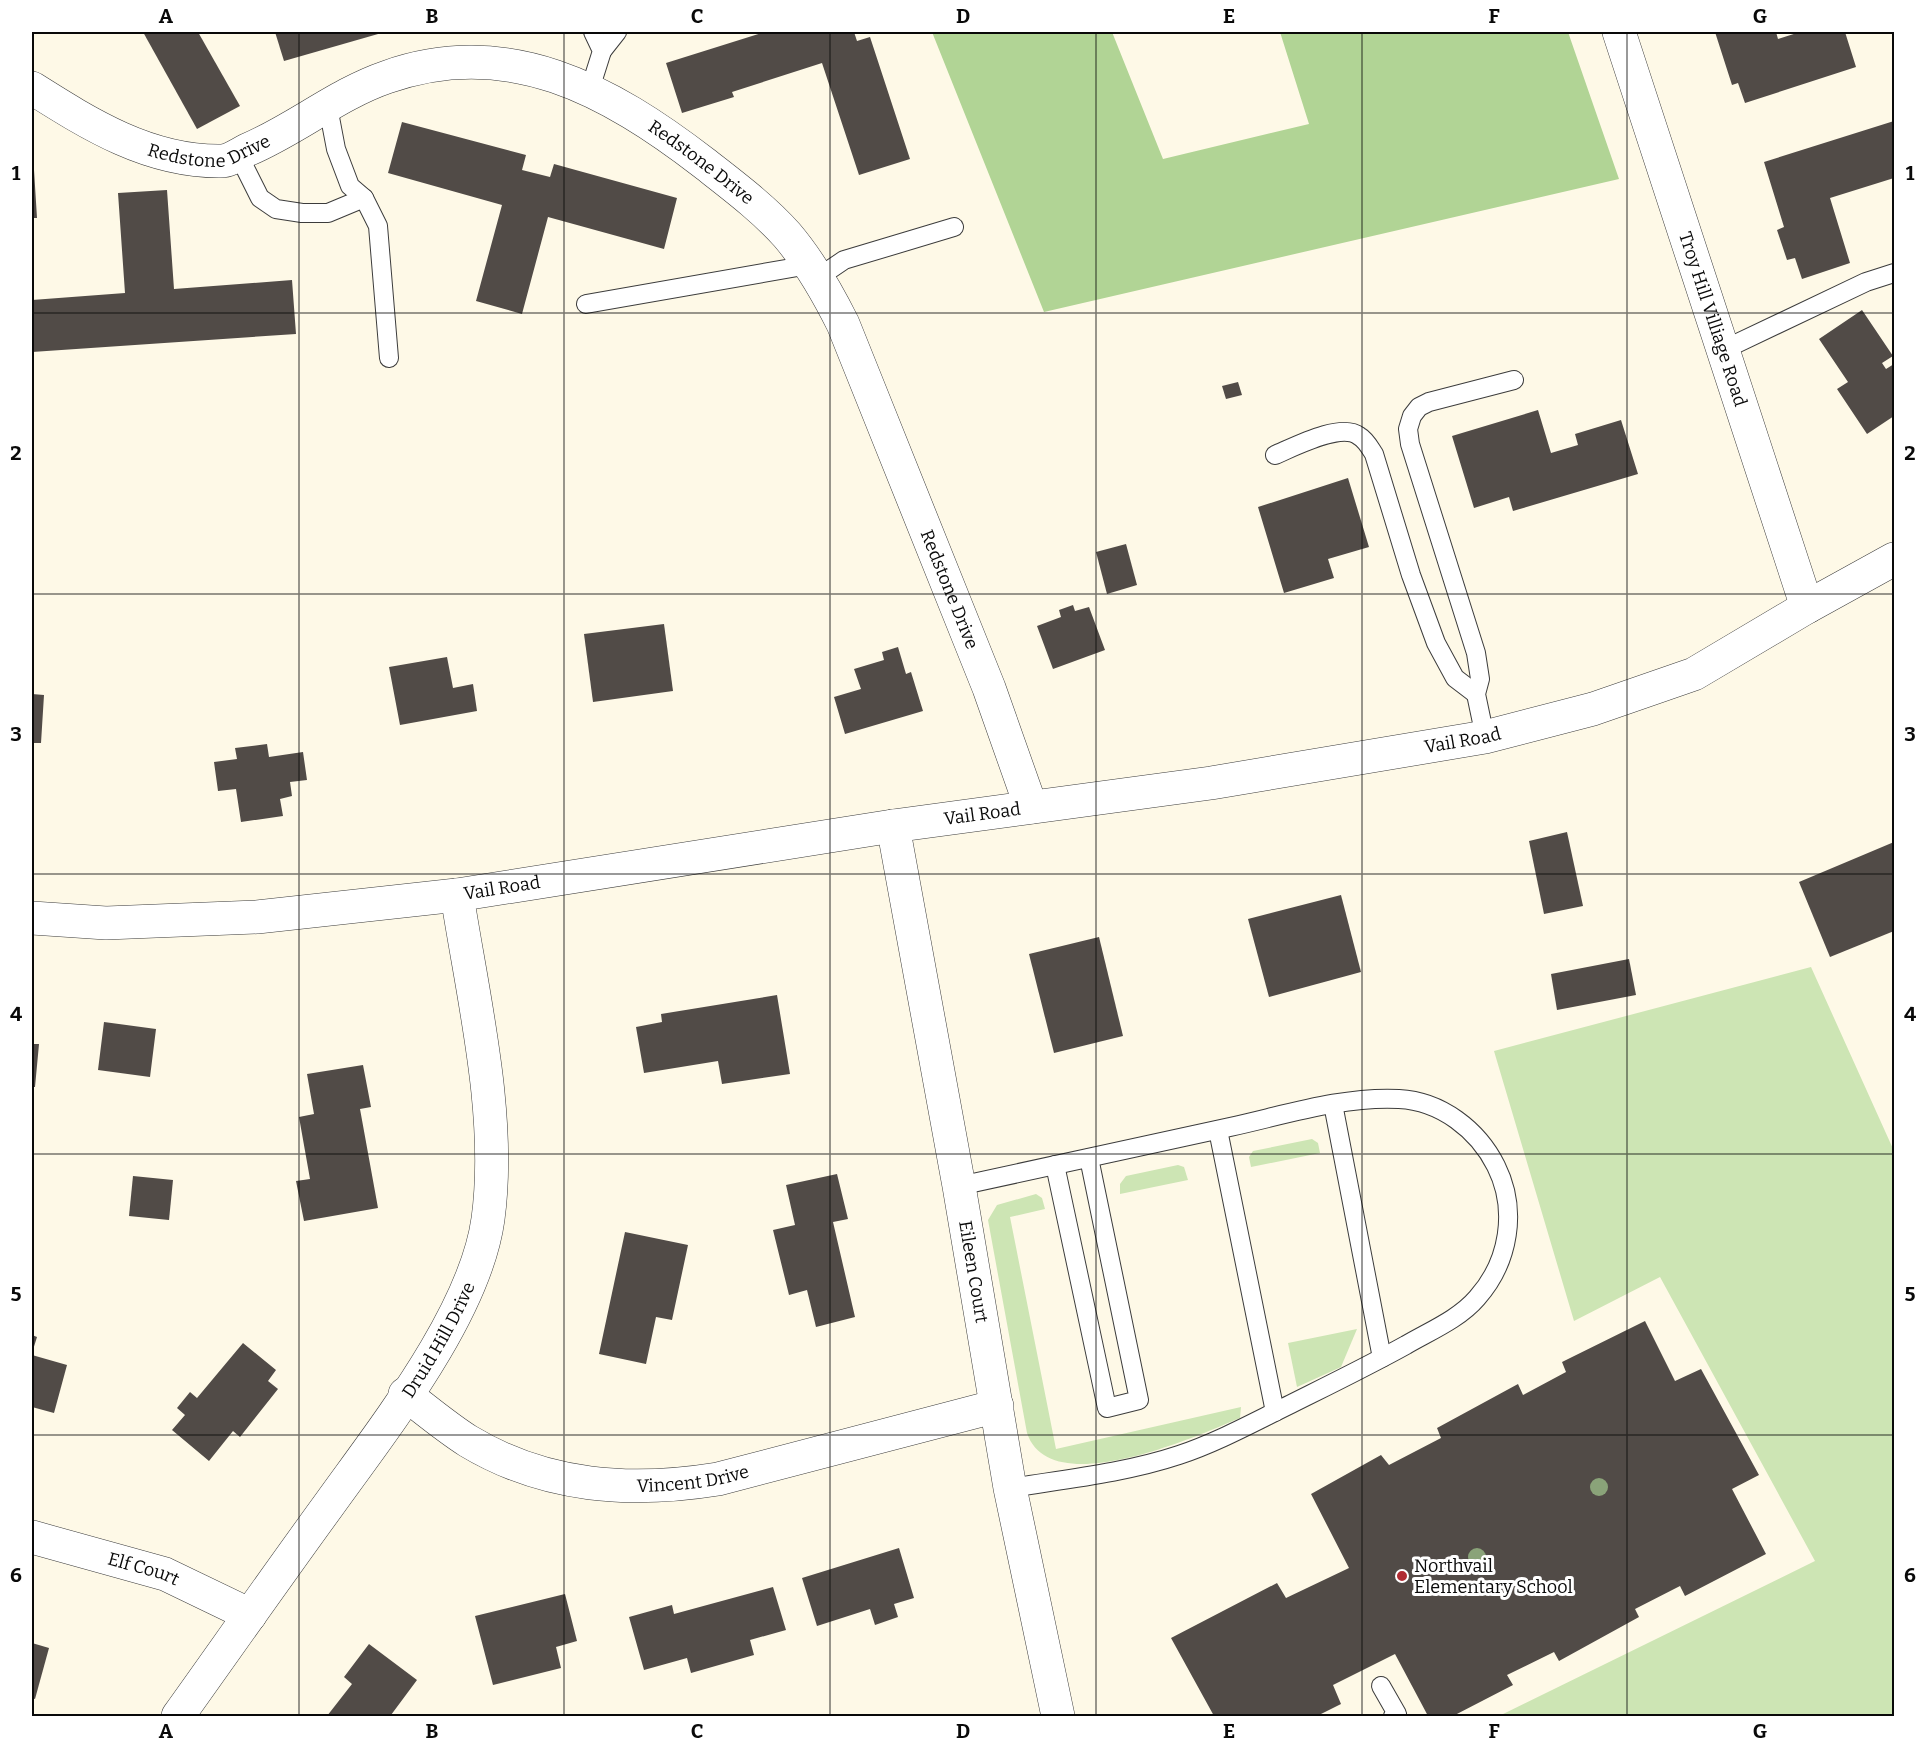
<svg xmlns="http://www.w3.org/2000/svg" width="1926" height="1748" viewBox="0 0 1926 1748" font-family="Bitter,serif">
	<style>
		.green { fill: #cde5b4 }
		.forest { fill: #b1d495 }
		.building { fill: #514b47 }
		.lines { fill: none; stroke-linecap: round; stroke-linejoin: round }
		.service-casing { stroke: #3c3c3c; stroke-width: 20 }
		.minor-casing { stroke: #3c3c3c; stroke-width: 34 }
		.tertiary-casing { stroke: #3c3c3c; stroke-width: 34 }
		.service { stroke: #fff; stroke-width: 18 }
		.minor { stroke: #fff; stroke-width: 33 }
		.tertiary { stroke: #fff; stroke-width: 33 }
		.tree { fill: #8aa379 }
		.grid { fill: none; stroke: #090909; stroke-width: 1.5; stroke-opacity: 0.55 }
		.poi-dot { fill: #b02b32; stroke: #fff; stroke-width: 2 }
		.labels { text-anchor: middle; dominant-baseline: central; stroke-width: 6; stroke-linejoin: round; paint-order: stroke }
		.street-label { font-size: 18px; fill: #090909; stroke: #fff }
		.poi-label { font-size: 18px; fill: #090909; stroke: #fff; text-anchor: start }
		.neatline { fill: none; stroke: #090909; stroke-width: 2 }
		.grid-label { font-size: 20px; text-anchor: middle; font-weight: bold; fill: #090909 }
	</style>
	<rect width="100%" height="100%" fill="#fef9e7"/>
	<g class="green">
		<polygon points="1811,967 1894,1151 1894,1716 1499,1716 1815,1561 1660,1277 1574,1321 1494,1051"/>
		<polygon points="1312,1139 1318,1143 1320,1153 1251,1167 1249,1157 1253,1151"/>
		<polygon points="1178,1165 1184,1167 1188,1180 1120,1194 1120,1184 1126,1176"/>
		<path d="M1036 1194 1042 1198 1045 1209 1010 1217 1056 1449 1241 1407 1240 1418C1195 1437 1050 1502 1027 1433L988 1220 997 1205Z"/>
		<polygon points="1357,1329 1341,1367 1297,1387 1288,1343"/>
	</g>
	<polygon class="forest" points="932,32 1112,32 1163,159 1309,124 1280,32 1568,32 1619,179 1044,312"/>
	<g class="building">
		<polygon points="143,32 198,32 240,106 197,129"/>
		<polygon points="275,32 385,32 284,61"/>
		<polygon points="765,32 854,32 857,41 870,37 910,159 859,175 822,63 732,92 734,97 682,113 666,63"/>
		<polygon points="1715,32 1776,32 1778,39 1800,32 1845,32 1856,67 1745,103 1738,83 1732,85"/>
		<polygon points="1894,121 1894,178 1830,198 1850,263 1802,279 1795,258 1787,260 1777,230 1784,227 1764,162"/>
		<polygon points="402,122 526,155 522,170 550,177 554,164 677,198 664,249 548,217 522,314 476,301 502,205 388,173"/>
		<polygon points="32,170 34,170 37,218 32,218"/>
		<polygon points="167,190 174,289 292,280 296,334 32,352 32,300 125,293 118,193"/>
		<polygon points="1862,310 1893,356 1882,363 1886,369 1894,364 1894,416 1867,434 1837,389 1848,382 1819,339"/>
		<polygon points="1238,382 1242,395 1226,399 1222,386"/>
		<polygon points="1538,410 1551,453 1578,445 1575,434 1621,420 1638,474 1513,511 1509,497 1474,508 1452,436"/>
		<polygon points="1348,478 1369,547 1328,559 1334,578 1284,593 1258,507"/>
		<polygon points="1126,544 1137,585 1107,594 1096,552"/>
		<polygon points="1073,605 1075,611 1089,607 1105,650 1053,669 1037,626 1061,617 1059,610"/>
		<polygon points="664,624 673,691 593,702 584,634"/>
		<polygon points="898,647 906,674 911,672 923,711 845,734 834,697 861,689 854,669 884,660 882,652"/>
		<polygon points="447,657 453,688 473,684 477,711 400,725 389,667"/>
		<polygon points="32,694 44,695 41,743 32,743"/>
		<polygon points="267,744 269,757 303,752 307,780 290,782 292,796 280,799 283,816 241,822 236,789 218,791 214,762 237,759 235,748"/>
		<polygon points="1567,832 1583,906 1544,914 1529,841"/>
		<polygon points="1894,842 1894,931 1830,957 1799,882"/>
		<polygon points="1341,895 1361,972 1269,997 1248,919"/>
		<polygon points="1099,937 1123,1036 1054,1053 1029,954"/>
		<polygon points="1629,959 1636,995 1557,1010 1551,974"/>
		<polygon points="777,995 790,1074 722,1084 718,1061 644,1073 636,1027 662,1022 661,1014"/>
		<polygon points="104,1022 156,1029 150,1077 98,1070"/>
		<polygon points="32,1044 39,1044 35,1087 32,1087"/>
		<polygon points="363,1065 371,1107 360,1109 378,1208 304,1221 296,1181 310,1179 299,1117 314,1114 307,1074"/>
		<polygon points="837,1174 848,1219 833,1222 855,1317 816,1327 807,1290 789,1295 773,1230 795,1225 786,1185"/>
		<polygon points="133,1176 173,1180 169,1220 129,1216"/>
		<polygon points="625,1232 688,1245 672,1320 656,1317 646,1364 599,1354"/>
		<polygon points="1645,1321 1675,1381 1701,1369 1759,1475 1732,1489 1766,1554 1685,1596 1680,1586 1635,1609 1639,1617 1559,1661 1554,1652 1507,1675 1513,1685 1453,1716 1428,1716 1395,1654 1333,1685 1341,1704 1317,1716 1214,1716 1171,1638 1277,1583 1286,1598 1349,1568 1311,1494 1381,1455 1389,1465 1441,1438 1437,1428 1518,1384 1523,1395 1566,1372 1562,1362"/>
		<polygon points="32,1335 37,1337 32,1353"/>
		<polygon points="243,1343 276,1370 268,1381 278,1389 240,1437 233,1431 209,1461 172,1430 185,1415 177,1408 190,1392 197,1398"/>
		<polygon points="32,1355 67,1365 54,1413 32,1407"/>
		<polygon points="899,1548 914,1598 894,1604 898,1617 875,1625 870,1609 817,1626 802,1578"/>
		<polygon points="773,1587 786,1630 750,1640 754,1655 691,1673 687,1658 644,1670 629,1617 672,1605 674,1614"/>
		<polygon points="565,1594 577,1641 556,1647 561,1668 493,1685 475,1616"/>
		<polygon points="32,1643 49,1648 35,1699 32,1698"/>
		<polygon points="369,1644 417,1680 391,1715 393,1716 327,1716 352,1684 344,1677"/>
	</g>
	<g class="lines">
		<g class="service-casing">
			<g id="service">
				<polyline points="602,51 617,32"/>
				<polyline points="590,89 602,51 593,32"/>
				<polyline points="328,107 336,149 350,186 364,198 378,226 389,358"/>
				<polyline points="238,154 260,198 276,209 302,213 328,213 364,198"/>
				<polyline points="819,277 844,260 954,227"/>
				<polyline points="586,304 809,265"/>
				<polyline points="1723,350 1866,282 1894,273"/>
				<path d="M1275 455C1294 447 1341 422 1359 436 1366 440 1370 448 1374 454L1411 575 1436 643 1455 678 1476 694"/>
				<polyline points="1485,737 1476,694 1480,679 1476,653 1410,444 1408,429 1412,416 1419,407 1429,402 1514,380"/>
				<polyline points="1333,1104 1382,1358"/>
				<polyline points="1218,1130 1275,1412"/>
				<polyline points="1055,1165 1107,1408 1139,1400 1089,1158"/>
				<path d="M959 1186C1049 1166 1140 1147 1230 1127 1285 1115 1343 1096 1399 1099 1441 1101 1478 1130 1496 1166 1518 1210 1509 1262 1477 1298 1459 1319 1430 1331 1406 1345 1368 1366 1329 1385 1291 1404 1254 1422 1218 1442 1179 1455 1125 1473 1066 1479 1010 1488"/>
				<polyline points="1381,1686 1397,1714 1393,1716"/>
			</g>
		</g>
		<g class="minor-casing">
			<g id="minor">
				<path id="s1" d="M1619 32 1807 607"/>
				<path id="s2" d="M32 88C89 124 149 162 221 161 229 161 239 154 247 150 295 130 337 94 387 77 508 34 609 90 704 163 732 185 763 208 787 235 810 262 827 292 843 324L989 688 1031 807"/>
				<path id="s3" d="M893 826 959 1186 1010 1488 1058 1716"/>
				<path id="s4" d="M405 1394C426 1410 446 1427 468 1441 546 1488 631 1493 718 1479L997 1406"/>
				<path id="s5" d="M32 1537 165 1574 250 1615"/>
				<path id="s6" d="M178 1716C228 1646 277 1576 328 1506 383 1429 475 1314 488 1219 502 1116 473 998 457 895"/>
			</g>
		</g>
		<g class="tertiary-casing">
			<g id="tertiary">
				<path id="s7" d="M32 918 106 923 257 917 457 895 893 826 1211 783 1485 737 1593 709 1694 674 1807 607 1894 559"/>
			</g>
		</g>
		<use href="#service" class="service"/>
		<use href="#minor" class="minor"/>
		<use href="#tertiary" class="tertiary"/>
	</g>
	<g class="tree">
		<circle cx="1599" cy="1487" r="9"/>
		<circle cx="1477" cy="1557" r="9"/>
	</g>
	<path class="grid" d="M299 32V1716M564 32V1716M830 32V1716M1096 32V1716M1362 32V1716M1627 32V1716M32 313H1894M32 594H1894M32 874H1894M32 1154H1894M32 1435H1894"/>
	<circle class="poi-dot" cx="1402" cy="1576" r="6"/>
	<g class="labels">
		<g class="street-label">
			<text stroke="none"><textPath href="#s2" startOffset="195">Redstone Drive</textPath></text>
			<text stroke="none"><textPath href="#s2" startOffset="734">Redstone Drive</textPath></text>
			<text stroke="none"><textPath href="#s1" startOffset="302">Troy Hill Villiage Road</textPath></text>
			<text stroke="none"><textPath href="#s2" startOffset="1238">Redstone Drive</textPath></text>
			<text stroke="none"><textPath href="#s7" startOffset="1444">Vail Road</textPath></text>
			<text stroke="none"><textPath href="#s7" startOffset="958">Vail Road</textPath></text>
			<text stroke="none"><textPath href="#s7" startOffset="472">Vail Road</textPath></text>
			<text stroke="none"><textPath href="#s3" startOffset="453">Eileen Court</textPath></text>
			<text stroke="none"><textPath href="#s6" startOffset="458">Druid Hill Drive</textPath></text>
			<text stroke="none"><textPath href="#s4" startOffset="312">Vincent Drive</textPath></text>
			<text stroke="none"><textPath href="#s5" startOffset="116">Elf Court</textPath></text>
		</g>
		<g class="poi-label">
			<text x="1414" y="1566">Northvail<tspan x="1414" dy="21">Elementary School</tspan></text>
		</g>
	</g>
	<rect width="1926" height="1748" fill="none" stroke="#ffffff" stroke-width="66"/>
	<rect x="33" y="33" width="1860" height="1682" class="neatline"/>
	<g class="grid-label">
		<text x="166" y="23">A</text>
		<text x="432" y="23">B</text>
		<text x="697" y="23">C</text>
		<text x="963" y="23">D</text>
		<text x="1229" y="23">E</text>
		<text x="1494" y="23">F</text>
		<text x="1760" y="23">G</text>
		<text x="16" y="180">1</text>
		<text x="1910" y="180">1</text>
		<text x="16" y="460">2</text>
		<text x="1910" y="460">2</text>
		<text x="16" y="741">3</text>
		<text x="1910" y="741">3</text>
		<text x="16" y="1021">4</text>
		<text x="1910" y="1021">4</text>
		<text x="16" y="1301">5</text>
		<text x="1910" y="1301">5</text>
		<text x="16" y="1582">6</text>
		<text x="1910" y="1582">6</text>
		<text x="166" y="1738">A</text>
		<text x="432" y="1738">B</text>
		<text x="697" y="1738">C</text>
		<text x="963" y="1738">D</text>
		<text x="1229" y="1738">E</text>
		<text x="1494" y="1738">F</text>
		<text x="1760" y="1738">G</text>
	</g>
</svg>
